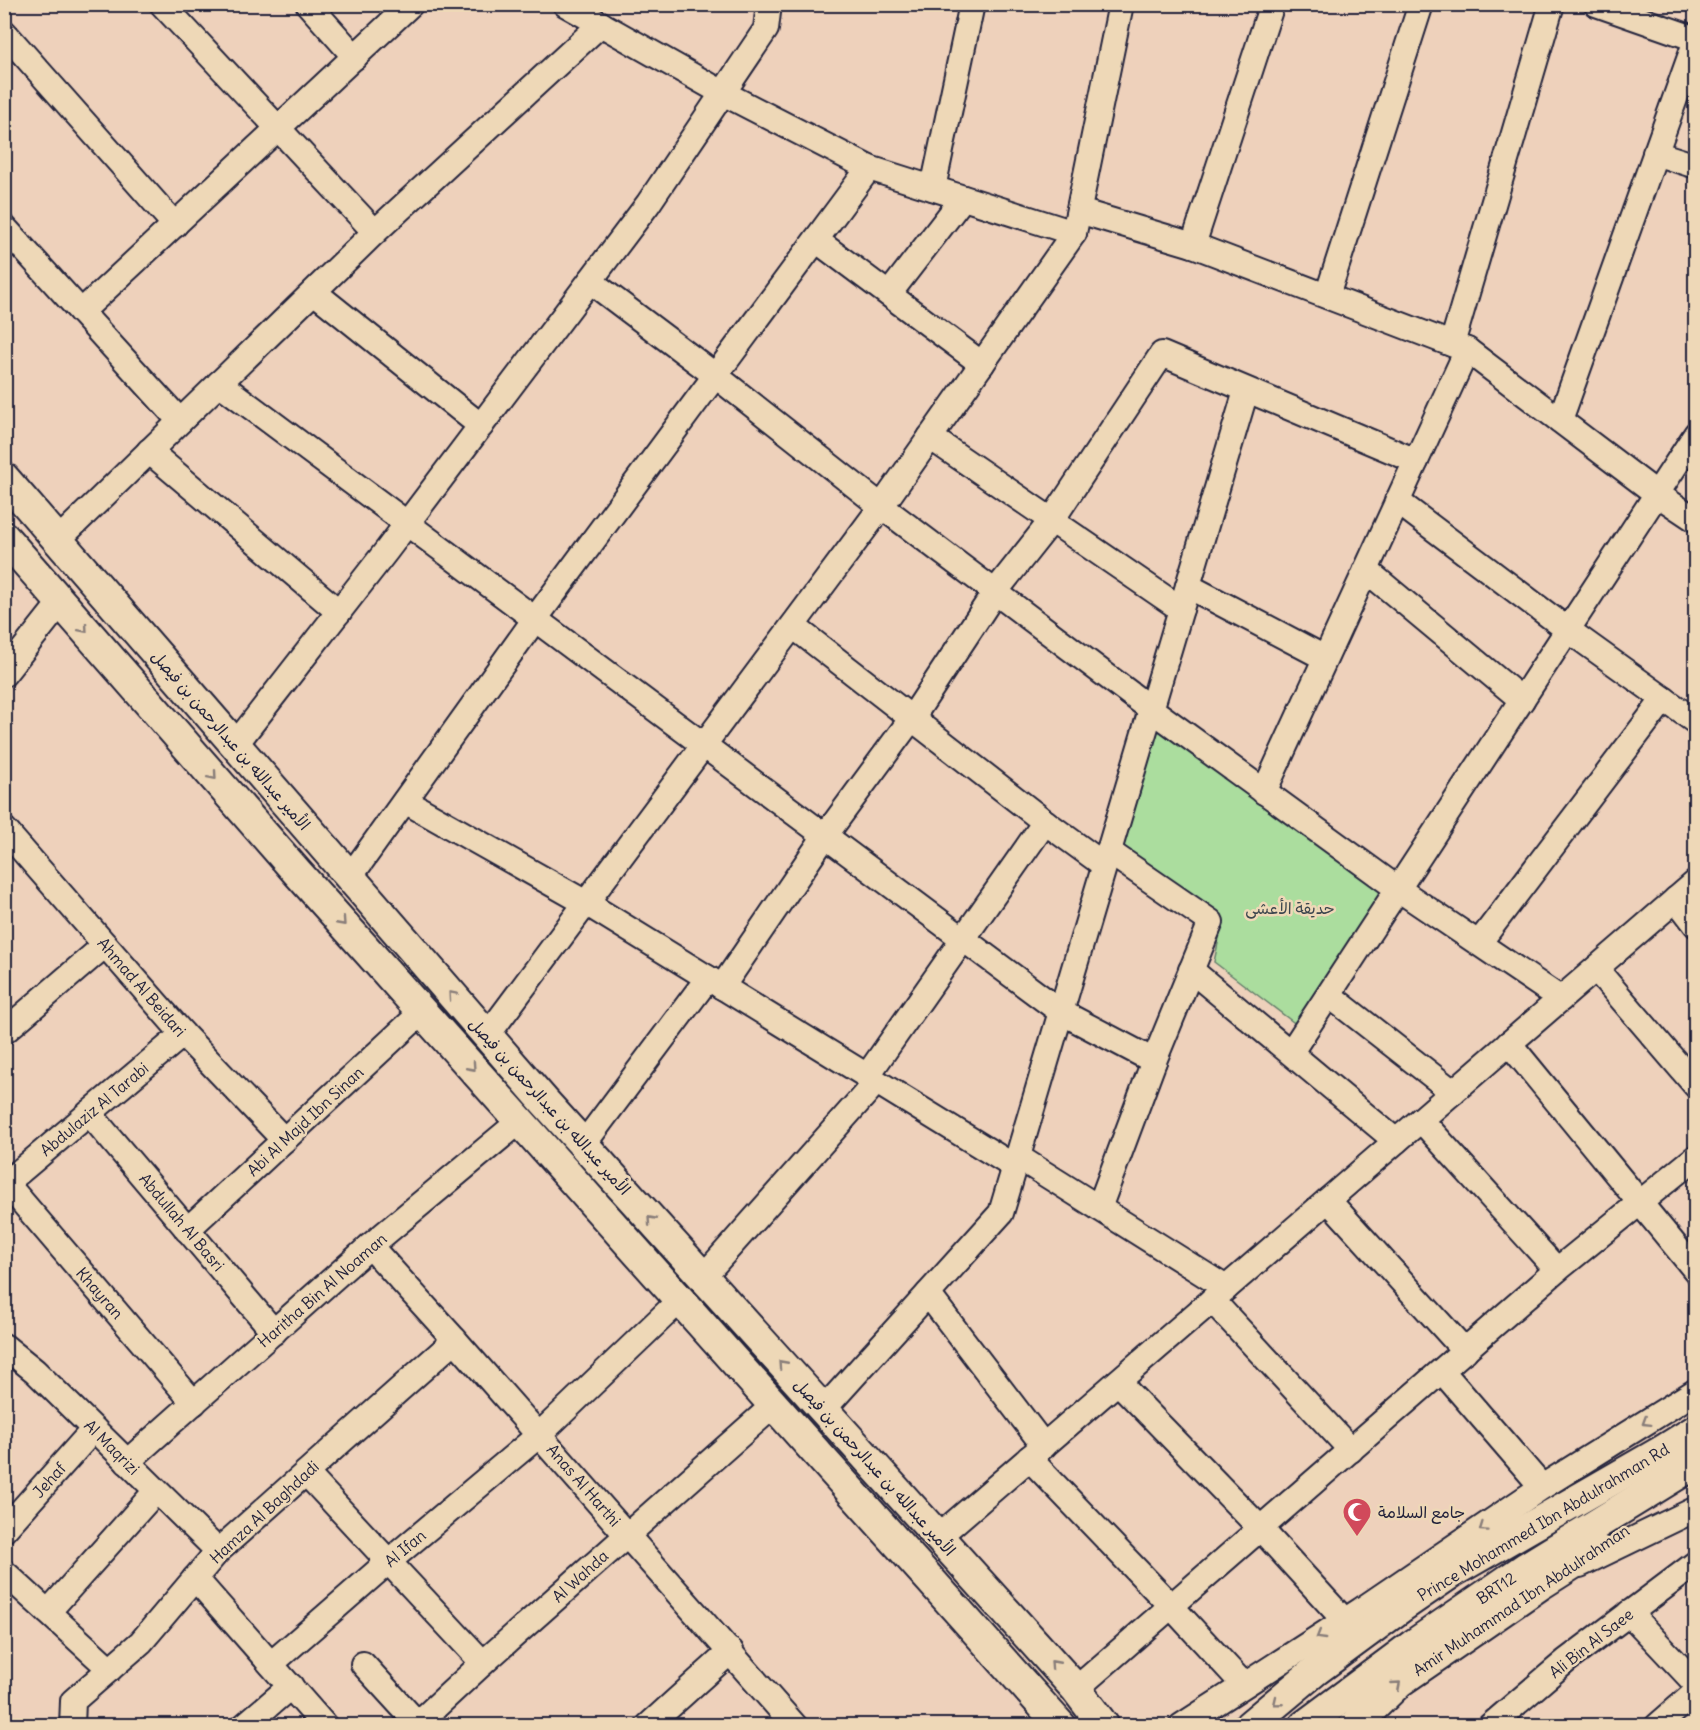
<svg xmlns="http://www.w3.org/2000/svg" width="1700" height="1730" viewBox="0 0 1700 1730" font-family="Delius,'Playpen Sans Arabic',sans-serif">
	<style>
		.green { fill: #abdd9e; stroke: #66806c; stroke-width: 1.5 }
		.lines { fill: none; stroke-linecap: round; stroke-linejoin: round }
		.minor-casing { stroke: #22223b; stroke-width: 28 }
		.major-casing { stroke: #22223b; stroke-width: 34 }
		.minor { stroke: #eed8b7; stroke-width: 24 }
		.major { stroke: #eed8b7; stroke-width: 30 }
		.oneway { stroke: #887d79 }
		.labels { text-anchor: middle; dominant-baseline: central; stroke-width: 5; stroke-linejoin: round; paint-order: stroke }
		.street-label { font-size: 16px; fill: #22223b; stroke: #eed8b7 }
		.park-label { font-size: 16px; fill: #3d474f; stroke: #eed8b7 }
		.poi-label { font-size: 16px; fill: #22223b; stroke: #eed8b7; text-anchor: start }
	</style>
	<rect width="100%" height="100%" fill="#eed1bb"/>
	<filter id="ink" filterUnits="userSpaceOnUse"><feTurbulence type="fractalNoise" baseFrequency=".0167" numOctaves="2"/><feDisplacementMap in="SourceGraphic" scale="12" xChannelSelector="R" yChannelSelector="G"/><feConvolveMatrix kernelMatrix="1 2 1 2 8 2 1 2 1" color-interpolation-filters="sRGB"/></filter>
	<g filter="url(#ink)">
		<polygon class="green" points="1160,723 1383,891 1297,1025 1214,962 1222,924 1118,857"/>
		<g class="lines">
			<g class="minor-casing">
				<g id="minor">
					<polyline points="162,4 375,232"/>
					<polyline points="308,4 355,57"/>
					<polyline points="565,4 723,93 869,168 1074,233"/>
					<polyline points="1596,4 1696,39"/>
					<polyline points="4,32 175,225"/>
					<polyline points="1655,153 1696,166"/>
					<polyline points="933,188 972,4"/>
					<polyline points="1079,211 1193,245 1467,350 1657,494 1696,520"/>
					<polyline points="4,227 180,421"/>
					<polyline points="816,240 982,364"/>
					<polyline points="1193,245 1272,4"/>
					<polyline points="590,281 716,376 877,503 1140,701 1398,889 1561,999"/>
					<polyline points="314,292 481,426"/>
					<polyline points="889,294 963,198"/>
					<polyline points="1327,296 1421,4"/>
					<polyline points="81,312 411,4"/>
					<polyline points="1452,344 1552,4"/>
					<polyline points="219,383 1061,1012 1154,1061"/>
					<polyline points="1560,420 1696,40"/>
					<polyline points="930,437 1181,609"/>
					<polyline points="149,451 339,612"/>
					<polyline points="1397,501 1568,630 1696,722"/>
					<polyline points="58,540 375,232 601,24"/>
					<polyline points="1366,570 1522,700"/>
					<polyline points="1188,586 1325,658"/>
					<polyline points="793,626 1045,822 1104,865"/>
					<polyline points="4,674 61,602"/>
					<polyline points="235,745 387,550 648,204 766,29 769,4"/>
					<polyline points="1264,792 1467,350"/>
					<polyline points="405,801 586,903 1015,1167"/>
					<polyline points="4,829 183,1034 284,1140"/>
					<polyline points="350,877 535,619 869,168"/>
					<polyline points="1676,899 1696,925"/>
					<polyline points="1479,943 1664,699"/>
					<polyline points="1596,969 1696,1086"/>
					<polyline points="1191,970 1396,1141"/>
					<polyline points="722,987 825,836 912,718 995,592 1052,520 1162,354 1416,461"/>
					<polyline points="1329,995 1453,1092"/>
					<polyline points="4,1032 105,945"/>
					<polyline points="487,1036 881,507 1074,233 1121,4"/>
					<polyline points="1509,1043 1696,1271"/>
					<polyline points="1291,1052 1696,434"/>
					<polyline points="867,1076 1045,822"/>
					<polyline points="89,1113 274,1332"/>
					<polyline points="1421,1120 1557,1270"/>
					<polyline points="583,1145 708,978"/>
					<polyline points="1018,1157 1226,1288"/>
					<polyline points="6,1183 194,1403"/>
					<polyline points="4,1185 183,1034"/>
					<polyline points="1328,1200 1465,1351"/>
					<polyline points="1099,1208 1154,1061 1211,922 1108,851"/>
					<polyline points="187,1230 422,1012"/>
					<polyline points="370,1246 455,1340 795,1726"/>
					<polyline points="703,1277 876,1082"/>
					<polyline points="928,1294 1044,1446"/>
					<polyline points="1212,1300 1351,1450"/>
					<polyline points="4,1346 35,1371 218,1551"/>
					<polyline points="1442,1371 1542,1487"/>
					<polyline points="1118,1382 1261,1529 1345,1621"/>
					<polyline points="823,1410 1001,1213 1246,391"/>
					<polyline points="1029,1458 1171,1606 1243,1684"/>
					<polyline points="127,1462 370,1246 520,1121"/>
					<polyline points="306,1473 483,1663"/>
					<polyline points="4,1530 94,1429"/>
					<polyline points="938,1537 1696,882"/>
					<polyline points="1580,1565 1696,1509"/>
					<polyline points="4,1572 110,1669"/>
					<polyline points="195,1578 325,1726"/>
					<polyline points="48,1612 156,1491"/>
					<polyline points="1629,1613 1696,1684"/>
					<polyline points="271,1664 388,1562 539,1435 680,1300"/>
					<polyline points="363,1664 417,1723"/>
					<polyline points="1076,1689 1557,1270 1696,1157"/>
					<polyline points="72,1726 73,1701 141,1642 218,1551 455,1340"/>
					<polyline points="244,1726 291,1686"/>
					<polyline points="415,1726 483,1663 774,1405"/>
					<polyline points="648,1726 731,1651"/>
					<polyline points="1181,1726 1361,1610 1542,1487 1696,1391"/>
					<polyline points="1490,1726 1566,1661 1696,1563"/>
					<polyline points="1657,1726 1696,1692"/>
				</g>
			</g>
			<g class="major-casing">
				<g id="major">
					<polyline points="4,478 544,1101 1076,1689 1104,1726"/>
					<polyline points="4,537 296,871 1061,1726"/>
					<polyline points="1249,1726 1316,1670 1400,1608 1454,1571 1662,1451 1696,1430"/>
					<polyline points="1304,1726 1413,1645 1527,1567 1696,1463"/>
					<polyline points="1354,1726 1399,1682 1541,1584 1596,1549"/>
				</g>
			</g>
			<use href="#minor" class="minor"/>
			<use href="#major" class="major"/>
		</g>
		<defs><path id="oneway-chevron" d="M-2-3.5L2.5 0L-2 3.5" fill="none" stroke-width="1.6" stroke-linecap="round" stroke-linejoin="round" transform="scale(1.5)"/></defs>
		<g class="oneway">
			<use href="#oneway-chevron" transform="translate(84 629) rotate(49)"/>
			<use href="#oneway-chevron" transform="translate(213 776) rotate(49)"/>
			<use href="#oneway-chevron" transform="translate(342 922) rotate(48)"/>
			<use href="#oneway-chevron" transform="translate(452 995) rotate(-131)"/>
			<use href="#oneway-chevron" transform="translate(472 1067) rotate(48)"/>
			<use href="#oneway-chevron" transform="translate(651 1220) rotate(-132)"/>
			<use href="#oneway-chevron" transform="translate(782 1364) rotate(-132)"/>
			<use href="#oneway-chevron" transform="translate(1646 1422) rotate(148)"/>
			<use href="#oneway-chevron" transform="translate(1483 1528) rotate(145)"/>
			<use href="#oneway-chevron" transform="translate(1320 1636) rotate(149)"/>
			<use href="#oneway-chevron" transform="translate(1054 1664) rotate(-132)"/>
			<use href="#oneway-chevron" transform="translate(1397 1685) rotate(-41)"/>
			<use href="#oneway-chevron" transform="translate(1277 1702) rotate(141)"/>
		</g>
	</g>
	<defs>
		<g id="mosque-pin" transform="scale(1.5)"><path d="M0 17L-7.5 6A9.5 9.5 0 1 1 7.5 6Z" fill="#d1495b" stroke="#eed8b7"/><path d="M3.5-4.9A6 6 0 1 0 3.5 4.9A5 5 0 1 1 3.5-4.9Z" fill="#fff"/></g>
	</defs>
	<g fill-rule="evenodd">
		<use href="#mosque-pin" x="1357" y="1512"/>
	</g>
	<g class="labels">
		<g class="street-label">
			<text transform="translate(231 740) rotate(49)">الأمير عبدالله بن عبدالرحمن بن فيصل</text>
			<text transform="translate(142 987) rotate(49)">Ahmad Al Beidari</text>
			<text transform="translate(550 1106) rotate(48)">الأمير عبدالله بن عبدالرحمن بن فيصل</text>
			<text transform="translate(94 1109) rotate(-40)">Abdulaziz Al Tarabi</text>
			<text transform="translate(305 1121) rotate(-43)">Abi Al Majd Ibn Sinan</text>
			<text transform="translate(182 1222) rotate(50)">Abdullah Al Basri</text>
			<text transform="translate(322 1290) rotate(-41)">Haritha Bin Al Noaman</text>
			<text transform="translate(100 1293) rotate(49)">Khayran</text>
			<text transform="translate(112 1447) rotate(45)">Al Maqrizi</text>
			<text transform="translate(875 1467) rotate(48)">الأمير عبدالله بن عبدالرحمن بن فيصل</text>
			<text transform="translate(49 1480) rotate(-48)">Jehaf</text>
			<text transform="translate(584 1485) rotate(49)">Anas Al Harthi</text>
			<text transform="translate(264 1512) rotate(-43)">Hamza Al Baghdadi</text>
			<text transform="translate(1543 1522) rotate(-31)">Prince Mohammed Ibn Abdulrahman Rd</text>
			<text transform="translate(405 1548) rotate(-40)">Al Ifan</text>
			<text transform="translate(580 1576) rotate(-42)">Al Wahda</text>
			<text transform="translate(1496 1588) rotate(-34)">BRT12</text>
			<text transform="translate(1521 1600) rotate(-34)">Amir Muhammad Ibn Abdulrahman</text>
			<text transform="translate(1591 1643) rotate(-38)">Ali Bin Al Saee</text>
		</g>
		<g class="park-label">
			<text x="1290" y="908">حديقة الأعشى</text>
		</g>
		<g class="poi-label">
			<text x="1378" y="1512">جامع السلامة</text>
		</g>
	</g>
	<rect width="1700" height="1730" fill="none" stroke="#eed8b7" stroke-width="24"/>
	<rect x="12" y="12" width="1676" height="1706" fill="none" stroke="#22223b" stroke-width="2" filter="url(#ink)"/>
</svg>
